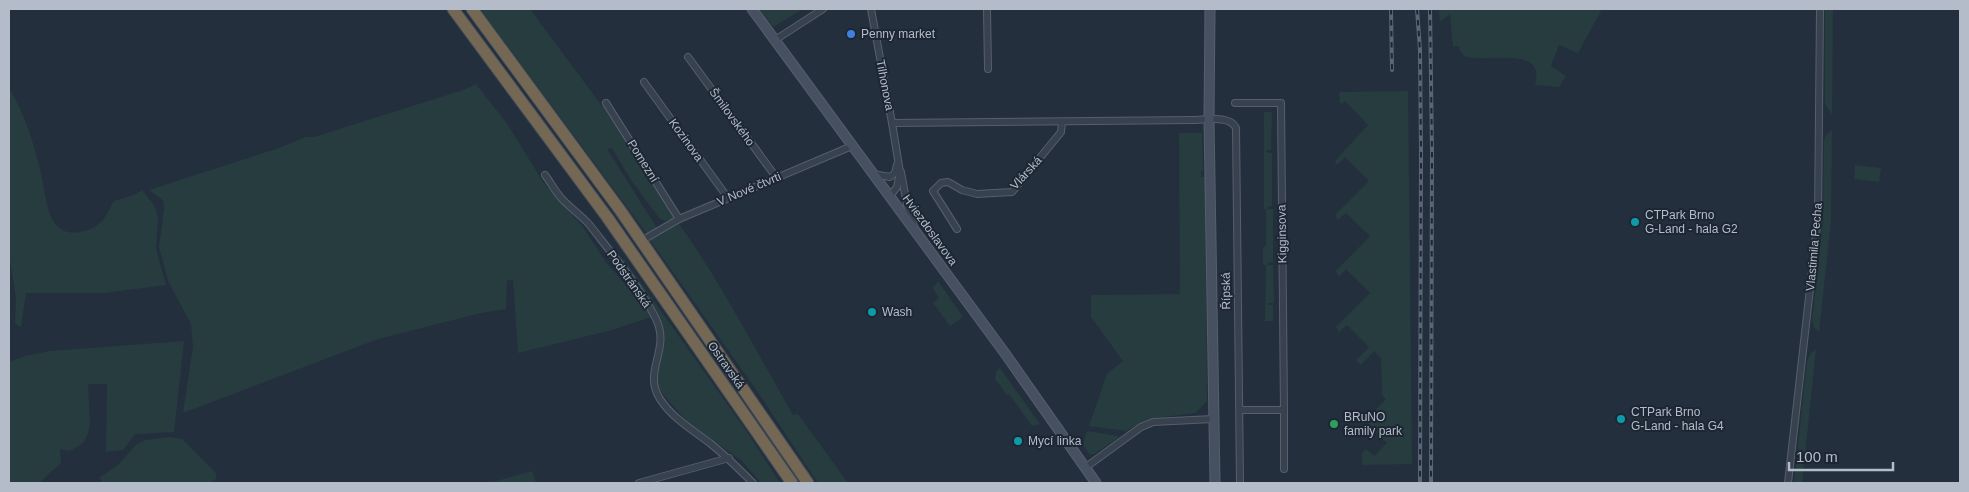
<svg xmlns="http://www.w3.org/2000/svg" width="1969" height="492" viewBox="0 0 1969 492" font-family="Arial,sans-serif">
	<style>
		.green { fill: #263c3f }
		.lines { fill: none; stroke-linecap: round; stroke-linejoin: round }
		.street-casing { stroke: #565f6c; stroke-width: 8 }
		.secondary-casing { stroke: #565f6c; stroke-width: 11 }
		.highway-casing { stroke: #434c59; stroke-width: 13 }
		.street { stroke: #38414e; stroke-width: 6 }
		.secondary { stroke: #465061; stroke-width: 9 }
		.highway { stroke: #746855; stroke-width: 11 }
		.rail-casing { stroke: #5a6575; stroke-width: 4 }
		.rail { stroke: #1d2633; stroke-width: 2; stroke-dasharray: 5.5; stroke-linecap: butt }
		.shop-dot { fill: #3f7fe0; stroke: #1d2633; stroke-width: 2 }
		.culture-dot { fill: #0f9aa8; stroke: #1d2633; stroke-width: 2 }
		.leisure-dot { fill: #2e9e5b; stroke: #1d2633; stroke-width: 2 }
		.labels { text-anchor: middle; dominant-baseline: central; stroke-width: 4; stroke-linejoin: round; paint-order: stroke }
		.poi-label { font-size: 12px; fill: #b4bcc9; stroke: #1d2633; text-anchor: start }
		.street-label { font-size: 12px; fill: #b4bcc9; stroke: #1d2633 }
	</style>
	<rect width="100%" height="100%" fill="#242f3e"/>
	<g class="green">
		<polygon points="480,9 530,9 602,106 605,105 675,218 665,221 659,218 631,180 612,148 607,149 657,228 647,234"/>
		<polygon points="759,9 803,9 773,27"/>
		<path d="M1439 9H1602L1578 53 1559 45 1551 66 1566 76 1559 87 1535 85C1547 44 1485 64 1464 56L1460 51 1459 46H1453L1450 14 1440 22Z"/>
		<polygon points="1825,9 1833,9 1832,115 1825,104"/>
		<polygon points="476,84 508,125 543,182 583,227 605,261 644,306 646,306 651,317 612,330 518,353 513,279 507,281 506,309 481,313 378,339 183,413 193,347 191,324 168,281 159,247 164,209 163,200 149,190 279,148 306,137 314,137 463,90"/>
		<path d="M9 88C25 114 34 144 41 173 45 189 46 216 58 227 69 238 95 231 103 220 108 214 110 207 114 201L134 195 142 190 154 205 158 216 156 249 166 285 104 293H26L21 327 15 324 16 298 9 254Z"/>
		<polygon points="1408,91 1412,464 1362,465 1362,454 1366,449 1374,456 1387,443 1365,421 1386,399 1382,395 1381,358 1374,351 1361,365 1356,360 1369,347 1347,325 1339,332 1336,327 1370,293 1346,269 1339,277 1336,271 1370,236 1346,213 1338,220 1335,215 1369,181 1345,157 1337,165 1335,161 1368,125 1345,101 1342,104 1340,103 1339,92"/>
		<polygon points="1264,112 1272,112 1271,150 1267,150 1266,152 1272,153 1272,206 1267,207 1267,209 1273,209 1273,262 1267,263 1268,265 1273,265 1274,303 1268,303 1268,305 1273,305 1273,321 1265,321 1266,265 1263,265 1263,247 1266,246 1266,209 1264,209"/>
		<polygon points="1832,130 1831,221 1819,332 1814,327 1812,320 1823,221 1824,141 1826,135"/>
		<polygon points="1179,133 1202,133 1203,171 1201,171 1201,177 1205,177 1207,401 1195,413 1148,419 1126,431 1089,426 1107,374 1123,361 1091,317 1091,295 1180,294"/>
		<polygon points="1855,165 1881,168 1879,182 1854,179"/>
		<path d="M679 224C722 284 756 351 793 415L798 414 848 483H818L755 388 650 240Z"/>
		<polygon points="624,259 745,429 780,483 761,483 742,461 686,421 661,392 655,376 664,345 660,320 643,289 622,262"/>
		<polygon points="938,281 963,317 950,326 933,303 939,298 933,288"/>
		<polygon points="184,341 174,432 135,434 123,450 106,452 107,384 88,384 90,423 88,433 83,443 70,451 60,449 61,463 39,483 9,483 9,362 25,356 50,351"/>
		<polygon points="1816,349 1802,483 1794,483 1807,362 1810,354"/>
		<polygon points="1000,368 1040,424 1032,426 1009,394 1007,395 995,379 996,371"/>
		<polygon points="1087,431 1118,436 1118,438 1094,454 1090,455 1083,445"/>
		<polygon points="170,437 182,439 216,473 216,479 209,483 102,483 100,477 118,465 137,444 146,440"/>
		<polygon points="532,471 536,483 489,483"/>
	</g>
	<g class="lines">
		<g class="street-casing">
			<g id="street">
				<polyline points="871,9 892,123 900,172 897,187 890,196"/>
				<polyline points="987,9 988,69"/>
				<polyline points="775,40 823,9"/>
				<polyline points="688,57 776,177"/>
				<polyline points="644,82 728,198"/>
				<polyline points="606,103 679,219"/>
				<polyline points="1235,103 1281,103 1284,410 1240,410"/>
				<path d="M892 123 1193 120C1206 120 1230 115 1236 128L1240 483"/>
				<polyline points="901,172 907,205 914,226"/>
				<polyline points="873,174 890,177 895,173 897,165"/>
				<path d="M545 175C551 183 556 193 563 200 571 208 580 215 588 223 597 234 605 245 614 256 629 276 645 296 656 319 671 350 642 371 660 399 673 419 693 430 711 444 726 456 739 469 753 483"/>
				<polyline points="957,229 933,191 941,183 948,182 962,190 977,194 1012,192 1061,132 1062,122"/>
				<polyline points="648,237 679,219 852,146"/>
				<polyline points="1284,410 1284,469"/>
				<polyline points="1086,467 1141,427 1153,422 1213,419"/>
				<polyline points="639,483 729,458"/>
				<polyline points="1788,483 1818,218 1820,9"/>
			</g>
		</g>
		<g class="secondary-casing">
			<g id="secondary">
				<polyline points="752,9 1004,352 1096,483"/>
				<polyline points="1210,9 1209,120 1215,483"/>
			</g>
		</g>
		<g class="highway-casing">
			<g id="highway">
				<polyline points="453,9 607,217 792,483"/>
				<polyline points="472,9 620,210 808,483"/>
			</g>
		</g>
		<use href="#street" class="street"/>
		<use href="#secondary" class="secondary"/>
		<use href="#highway" class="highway"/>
		<g class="rail-casing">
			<g id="rail">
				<polyline points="1391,9 1392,70"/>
				<polyline points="1417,9 1420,50 1421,151 1420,483"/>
				<polyline points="1430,9 1432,152 1431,483"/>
			</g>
		</g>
		<use href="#rail" class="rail"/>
	</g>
	<circle class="shop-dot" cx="851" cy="34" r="5"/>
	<g class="culture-dot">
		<circle cx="1635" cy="222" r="5"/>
		<circle cx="872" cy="312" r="5"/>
		<circle cx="1621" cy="419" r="5"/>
		<circle cx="1018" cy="441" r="5"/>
	</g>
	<circle class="leisure-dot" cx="1334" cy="424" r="5"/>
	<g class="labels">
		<g class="poi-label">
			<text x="861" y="34">Penny market</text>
			<text x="1645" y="215">CTPark Brno<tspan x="1645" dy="14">G-Land - hala G2</tspan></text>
			<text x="882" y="312">Wash</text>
			<text x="1631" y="412">CTPark Brno<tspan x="1631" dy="14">G-Land - hala G4</tspan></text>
			<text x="1344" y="417">BRuNO<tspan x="1344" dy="14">family park</tspan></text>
			<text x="1028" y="441">Mycí linka</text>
		</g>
		<g class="street-label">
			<text transform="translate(885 85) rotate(79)">Tilhonova</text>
			<text transform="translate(732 117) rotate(54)">Šmilovského</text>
			<text transform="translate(686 140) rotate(54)">Kozinova</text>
			<text transform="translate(643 161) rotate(58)">Pomezní</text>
			<text transform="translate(1026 173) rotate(-48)">Vlárská</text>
			<text transform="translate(749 189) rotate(-23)">V Nové čtvrti</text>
			<text transform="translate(930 230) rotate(54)">Hviezdoslavova</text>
			<text transform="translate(1282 234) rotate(-91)">Kigginsova</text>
			<text transform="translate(1814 247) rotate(-85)">Vlastimila Pecha</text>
			<text transform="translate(629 279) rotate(55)">Podstránská</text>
			<text transform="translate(1226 291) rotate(-91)">Řípská</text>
			<text transform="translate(726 365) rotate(55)">Ostravská</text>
		</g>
	</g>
	<rect width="1969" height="492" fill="none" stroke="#b4bcc9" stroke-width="20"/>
	<path d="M1789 462v8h104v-8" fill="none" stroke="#b4bcc9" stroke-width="2.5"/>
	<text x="1796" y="462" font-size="15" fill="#b4bcc9" stroke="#1d2633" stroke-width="4" paint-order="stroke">100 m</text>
</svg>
